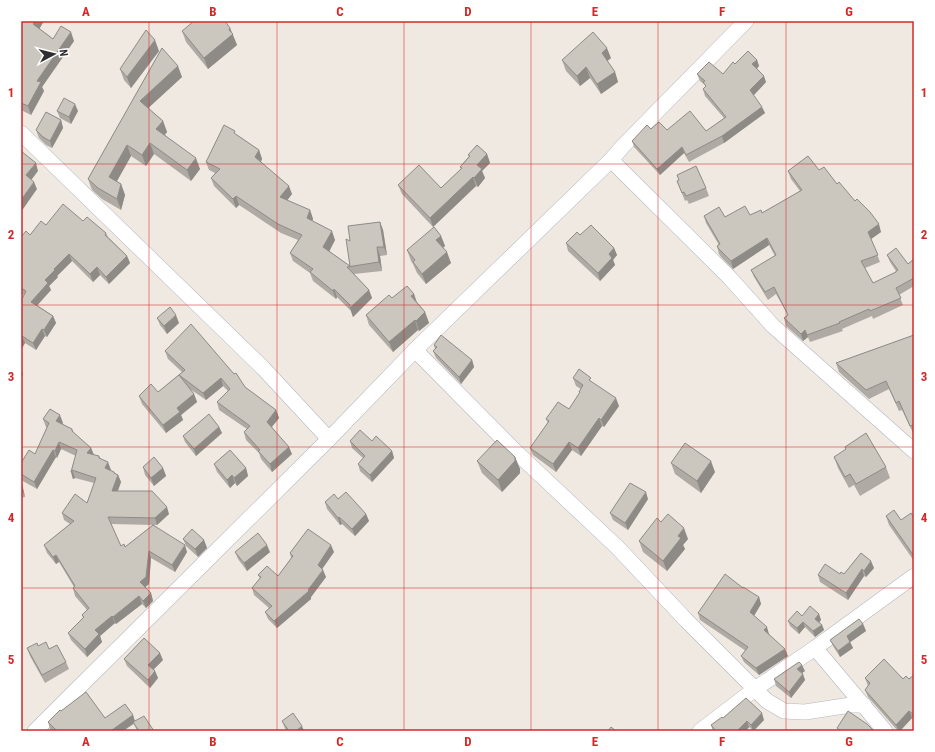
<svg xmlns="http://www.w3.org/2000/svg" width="935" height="752" viewBox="0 0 935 752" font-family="'Roboto Condensed',sans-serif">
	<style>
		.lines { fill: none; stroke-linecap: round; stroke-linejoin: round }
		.minor-casing { stroke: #b4b7c1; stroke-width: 16 }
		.minor { stroke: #fff; stroke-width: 15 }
		.wall { fill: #afaba4; fill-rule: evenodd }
		.shaded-wall { fill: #8e8b86 }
		.building { fill: #cbc7bf; stroke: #8e8b86 }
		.grid { fill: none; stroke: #d62828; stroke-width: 1; stroke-opacity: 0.55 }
		.neatline { fill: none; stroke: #d62828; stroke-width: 1.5 }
		.grid-label { font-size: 13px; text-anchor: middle; font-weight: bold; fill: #d62828 }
	</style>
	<rect width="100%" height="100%" fill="#efe9e1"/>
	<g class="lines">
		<g class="minor-casing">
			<g id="minor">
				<polyline points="21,133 263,368 329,439"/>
				<polyline points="611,160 729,277 773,326 914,451"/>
				<polyline points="415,350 515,451 617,547 686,620 767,701 784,711 805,712 851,705 864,705"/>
				<polyline points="815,648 885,731"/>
				<polyline points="35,731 329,439 415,350 611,160 623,146 746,21"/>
				<polyline points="700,731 755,689 815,648 914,576"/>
			</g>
		</g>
		<use href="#minor" class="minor"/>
	</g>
	<g class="wall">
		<polygon points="21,21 44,21 39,28 53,39 74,41 42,87 44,91 31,115 21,110"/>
		<polygon points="230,28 237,45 208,69 186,42 182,31"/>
		<polygon points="162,48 182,77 148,108 163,121 167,132 165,135 200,169 191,181 154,154 146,166 131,156 117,181 121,184 125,195 121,210 102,199 92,190 88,179"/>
		<polygon points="159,51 131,88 124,80 120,69"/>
		<polygon points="611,58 607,61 615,72 618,82 601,94 590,78 580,86 566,71 562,60"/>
		<polygon points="757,60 759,66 757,69 766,82 753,96 765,113 724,143 689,162 684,153 660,175 634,147 632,141 651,129 706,131 724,118 705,96 703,89 705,87 705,85 700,81 697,74 723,74 735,64"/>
		<polygon points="57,111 78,111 71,124 60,118"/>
		<polygon points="61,120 63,128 52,148 46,145 39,138 36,130"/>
		<polygon points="237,135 259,150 262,159 261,162 292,194 287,200 310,210 313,219 312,221 335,240 329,251 350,266 350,241 380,222 383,230 387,255 380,256 382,271 354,274 369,290 372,298 353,317 351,311 337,297 336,299 313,281 310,273 293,261 290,253 298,240 281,233 239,205 236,208 214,186 211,178 215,173 209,170 206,162"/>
		<polygon points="487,154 490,163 482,171 485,178 478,187 476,186 433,227 402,194 398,185 441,188 461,169 460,167 469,156 468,155"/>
		<polygon points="819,170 837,184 881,232 871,239 880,262 865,268 873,283 896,272 896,271 890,262 887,255 908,264 914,259 914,286 899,295 903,305 873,319 872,316 842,329 843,331 810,342 808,337 803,341 786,326 784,318 788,315 776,294 768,300 754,277 751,270 775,256 769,245 733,269 721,257 719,254 717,246 719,245 706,223 704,216 725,217 750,215 762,213 800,191 791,179 788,171"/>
		<polygon points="677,181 706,188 709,196 689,204 687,200 685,201"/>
		<polygon points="83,221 106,233 108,237 127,256 130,263 109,284 100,275 93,282 72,261 57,276 58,277 49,286 51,290 37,305 53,316 56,323 47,337 45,336 36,350 25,343 21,350 24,295 21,294 21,237 30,235 46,225"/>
		<polygon points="580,235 614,248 617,255 613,260 615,265 600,281 568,251 566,243"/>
		<polygon points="441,236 445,246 443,248 451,263 426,284 417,273 413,264 411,261 407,250"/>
		<polygon points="414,294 417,302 425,312 429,323 419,331 418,330 393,352 369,325 366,315 392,298"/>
		<polygon points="157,318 179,323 167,334 160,325"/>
		<polygon points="914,335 914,435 902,410 899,411 889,389 869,399 839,372 836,363"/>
		<polygon points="434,345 472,360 474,367 461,384 436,358 433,351 435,349"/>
		<polygon points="165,351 245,387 276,410 279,418 272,427 292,454 272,472 261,459 259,453 246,440 244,432 247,429 219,410 217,402 228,391 223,386 206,400 190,389 194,394 197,402 181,415 183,420 166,433 142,404 139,396 158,392 182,372 168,359"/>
		<polygon points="573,378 592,382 619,406 604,427 602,426 581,456 572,450 556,472 533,455 530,448 548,423 546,419 569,409 580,393 579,392 581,389 576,386"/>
		<path d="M43 419 63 423 62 424 72 429 74 433 91 448 94 455 99 456 100 458 111 470H110L114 472 115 474 118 475 121 482 118 491 169 514 157 525H154L187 552 175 572 151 558 149 584 145 587 151 593 153 601 146 608 142 604 116 624 115 623 100 636 102 642 87 657 71 640 68 633 83 618 82 615 87 610 75 596 73 588 74 587 59 562 56 564 47 553 44 545 70 524 64 520 62 513 87 503 94 483 75 478 73 479 71 472 76 456 61 449 57 458 56 457 37 489 21 480 25 497 21 498V463L35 454 47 427H46ZM111 524 153 525 125 547 121 546Z"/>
		<polygon points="219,427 222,433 196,456 185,442 183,436"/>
		<polygon points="350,441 372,441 392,451 394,458 372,482 360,471 358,464 363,458 352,448"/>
		<polygon points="845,447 886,467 890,478 860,496 854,485 849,488 838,468 834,457 846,450"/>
		<polygon points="515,457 520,469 520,473 502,492 482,473 477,461"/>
		<polygon points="671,463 715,472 701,493 675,474"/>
		<polygon points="214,464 246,468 248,476 237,486 235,483 230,488 217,472"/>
		<polygon points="143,467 163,468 166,476 154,486 145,475"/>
		<polygon points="338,499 366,514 369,521 355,536 342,524 340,525 327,509 325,502"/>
		<polygon points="648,499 628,530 613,520 610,513"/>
		<polygon points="886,516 901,520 914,518 914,561 889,525"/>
		<polygon points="661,522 688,539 683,545 685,549 667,571 643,552 639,541"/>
		<polygon points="183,539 204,540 207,548 198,557 186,546"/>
		<polygon points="235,552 270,552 247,571 238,559"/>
		<polygon points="334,552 322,569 326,577 311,597 311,599 277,628 268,619 265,612 269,608 254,595 252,588 260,578 258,575 278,576 291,558 290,553"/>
		<polygon points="861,553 874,568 866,577 864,576 848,600 820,582 818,575 844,574"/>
		<polygon points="759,597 761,604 754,616 769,634 788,656 759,675 744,662 741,656 746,651 700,620 698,613"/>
		<polygon points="819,614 821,620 819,622 822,625 824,630 815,637 805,627 799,634 790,626 788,621 802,616"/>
		<polygon points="863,624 866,631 850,642 853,648 840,657 833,646 830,640"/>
		<polygon points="38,646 49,649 66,662 69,669 45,683 30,656 27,648"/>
		<polygon points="124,659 163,660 154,669 155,671 158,678 150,688 127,666"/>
		<polygon points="805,671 802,673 805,680 791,698 776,686 774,679"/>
		<polygon points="914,675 914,720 912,718 900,731 898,731 868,697 865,690 868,686 865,678 909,679"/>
		<polygon points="61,711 105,718 133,715 135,721 154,731 137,731 134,724 123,731 52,731 50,729 48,722"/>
		<polygon points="723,718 764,720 754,731 749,727 746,731 713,731 711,725"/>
		<polygon points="282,721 304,731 286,731"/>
	</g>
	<g class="shaded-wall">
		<polygon points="35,21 44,21 37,33 33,24"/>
		<polygon points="230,28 237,45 208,69 204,58"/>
		<polygon points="71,32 74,41 42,87 44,91 31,115 28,106 37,81"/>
		<polygon points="155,40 159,51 131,88 127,77"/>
		<polygon points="607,48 611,58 605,63 602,53"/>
		<polygon points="757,60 759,66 754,71 752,64"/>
		<polygon points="178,66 182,77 144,112 140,101"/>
		<polygon points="586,67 590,78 580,86 577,76"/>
		<polygon points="615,72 618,82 601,94 597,84"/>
		<polygon points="764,76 766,82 752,97 750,90"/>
		<polygon points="75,104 78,111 71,124 69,117"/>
		<polygon points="762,107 765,113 724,143 722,136"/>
		<polygon points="61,120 63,128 52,148 50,141"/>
		<polygon points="163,121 167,132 160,140 156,129"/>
		<polygon points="150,143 154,154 146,166 142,155"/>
		<polygon points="127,145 131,156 113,188 109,177"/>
		<polygon points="682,147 684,153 660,175 657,169"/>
		<polygon points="259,150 262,159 258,166 255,157"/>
		<polygon points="487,154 490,163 482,171 485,178 478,187 474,178 477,165"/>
		<polygon points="196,158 200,169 191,181 187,170"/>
		<polygon points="36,163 38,171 29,183 26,175"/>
		<polygon points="473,177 476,186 433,227 430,218"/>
		<polygon points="34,182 37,189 21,212 21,200"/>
		<polygon points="121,184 125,195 121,210 117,199"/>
		<polygon points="289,186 292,194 283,206 280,197"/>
		<polygon points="236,196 239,205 236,208 233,199"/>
		<polygon points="310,210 313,219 310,227 307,218"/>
		<polygon points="380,222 383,230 387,255 384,247"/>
		<polygon points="879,224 881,232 871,239 868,232"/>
		<polygon points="332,231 335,240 327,256 323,247"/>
		<polygon points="441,236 445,246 440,250 436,240"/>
		<polygon points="767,238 769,245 733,269 731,261"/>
		<polygon points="377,247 380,256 382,271 379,262"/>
		<polygon points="614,248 617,255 613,260 615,265 600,281 598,273 609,254"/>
		<polygon points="447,252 451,263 426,284 422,274"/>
		<polygon points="69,254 72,261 57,276 58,277 49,286 51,290 34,309 31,302 45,280 54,269"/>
		<polygon points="127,256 130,263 109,284 106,277"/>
		<polygon points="97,267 100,275 93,282 90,274"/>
		<polygon points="334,289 337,297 336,299 333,291"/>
		<polygon points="369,290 372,298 353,317 350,308"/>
		<polygon points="414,294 417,304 411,296"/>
		<polygon points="425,312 429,323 419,331 416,321"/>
		<polygon points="176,315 179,323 167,334 164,326"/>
		<polygon points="53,316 56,323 47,337 44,330"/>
		<polygon points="415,320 418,330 393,352 389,342"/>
		<polygon points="42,329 45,336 36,350 33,343"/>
		<polygon points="805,330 808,337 803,341 801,334"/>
		<polygon points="22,336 25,343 21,350 21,338"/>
		<polygon points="472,360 474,367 461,384 459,377"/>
		<polygon points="21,368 23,374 21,381"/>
		<polygon points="221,378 223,386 206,400 203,393"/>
		<polygon points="194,394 197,402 181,415 183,420 166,433 163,425 177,408"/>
		<polygon points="616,398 619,406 604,427 601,420"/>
		<polygon points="276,410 279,418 270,429 267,422"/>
		<polygon points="60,415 63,423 59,429 56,421"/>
		<polygon points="599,418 602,426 581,456 578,448"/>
		<polygon points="219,427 222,433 196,456 194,449"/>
		<polygon points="59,442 61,449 57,458 55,451"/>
		<polygon points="569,442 572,450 556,472 553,464"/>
		<polygon points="289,447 292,454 272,472 270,464"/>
		<polygon points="91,448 94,455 87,453"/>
		<polygon points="53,450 56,457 37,489 34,482"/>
		<polygon points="392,451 394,458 372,482 370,475"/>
		<polygon points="515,457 520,469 520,473 502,492 498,480"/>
		<polygon points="711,461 715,472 701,493 697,481"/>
		<polygon points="108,462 111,470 108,475 105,468"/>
		<polygon points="163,468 166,476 154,486 151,478"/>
		<polygon points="246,468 248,476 237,486 234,478"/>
		<polygon points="72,470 75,478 73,479 71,472"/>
		<polygon points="114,472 117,479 118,475 121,482 115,498 112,491"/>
		<polygon points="232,475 235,483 230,488 227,480"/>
		<polygon points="21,479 25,497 22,490 21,485"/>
		<polygon points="646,492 648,499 628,530 625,523"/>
		<polygon points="167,507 169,514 157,525 155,518"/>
		<polygon points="366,514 369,521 355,536 352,529"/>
		<polygon points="339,517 342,524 340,525 338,518"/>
		<polygon points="684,528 688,539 683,545 685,549 667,571 663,561 678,536"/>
		<polygon points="204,540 207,548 198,557 195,549"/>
		<polygon points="185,545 187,552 175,572 172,565"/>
		<polygon points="267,545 270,552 247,571 244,563"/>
		<polygon points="331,545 334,552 320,572 318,565"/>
		<polygon points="149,551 151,558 149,584 143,589 140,582"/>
		<polygon points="56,555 59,562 56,564 53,557"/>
		<polygon points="871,561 874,568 866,577 864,571"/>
		<polygon points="862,569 864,576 848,600 846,593"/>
		<polygon points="323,570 326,577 311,597 311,599 277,628 274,621 308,590"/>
		<polygon points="151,593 153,601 146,608 143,601"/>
		<polygon points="139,596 142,604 116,624 113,617"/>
		<polygon points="759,597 761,604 752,619 750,612"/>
		<polygon points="819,614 821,620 817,625 815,619"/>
		<polygon points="112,616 115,623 100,636 102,642 87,657 85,649 95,630"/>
		<polygon points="803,622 805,627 799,634 797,628"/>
		<polygon points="863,624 866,631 849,643 847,636"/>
		<polygon points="822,625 824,630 815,637 813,631"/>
		<polygon points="767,627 769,634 767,637 764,630"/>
		<polygon points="850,642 853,648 840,657 838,651"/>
		<polygon points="785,649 788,656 759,675 756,668"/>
		<polygon points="160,653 163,660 151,672 148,665"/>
		<polygon points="802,665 805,671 799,675 797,669"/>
		<polygon points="155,671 158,678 150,688 148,680"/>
		<polygon points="803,674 805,680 791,698 789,692"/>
		<polygon points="909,711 912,718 900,731 899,731 896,725"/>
		<polygon points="762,713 764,720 753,731 751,725"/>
		<polygon points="133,715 135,722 123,731 112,731 112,730"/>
		<polygon points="747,721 749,727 746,731 737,731"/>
		<polygon points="302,726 304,731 296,731"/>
	</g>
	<g class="building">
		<polygon points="21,21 35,21 33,24 53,39 61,26 71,32 37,81 41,82 28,106 21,103"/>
		<polygon points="194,21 225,21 230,28 229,30 233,34 204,58 182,31"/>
		<polygon points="146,30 155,40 127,77 120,69"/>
		<polygon points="593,32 607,48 602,53 615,72 597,84 586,67 577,76 562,60"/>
		<polygon points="162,48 178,66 140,101 163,121 156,129 196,158 187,170 150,143 142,155 127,145 109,177 121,184 117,199 98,188 88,179"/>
		<polygon points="748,51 757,60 752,64 764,76 750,90 762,107 722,136 686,155 682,147 657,169 632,141 647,125 651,129 659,122 667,130 690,111 706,131 726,117 703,89 706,86 703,82 705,81 697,74 709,62 723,74 733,62 735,64"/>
		<polygon points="64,98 75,104 69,117 57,111"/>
		<polygon points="46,112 61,120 50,141 43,137 36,130"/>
		<polygon points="224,125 235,131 234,133 259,150 255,157 289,186 280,197 310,210 307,218 332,231 323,247 350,266 346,239 350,241 348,226 380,222 384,247 377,247 379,262 347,267 369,290 350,308 350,305 334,289 333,291 310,272 313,269 290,253 302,235 278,224 236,196 233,199 211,178 220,169 206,162"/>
		<polygon points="477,145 487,154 477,165 482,169 474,178 473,177 430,218 398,185 419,165 441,188 462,168 460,167 470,156 468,155"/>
		<polygon points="21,151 36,163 26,175 34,182 21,200"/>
		<polygon points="808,156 819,170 824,167 837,184 839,182 855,201 857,199 870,212 879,224 868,232 878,255 861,261 873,283 896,272 896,271 898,270 887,255 896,248 908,264 914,259 914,278 896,288 901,298 870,311 869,309 839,322 840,323 807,335 805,330 801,334 784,318 788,315 774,287 765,292 751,270 776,255 767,238 731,261 719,249 717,246 720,244 704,216 719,207 725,217 745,206 750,215 761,210 762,213 802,190 788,171"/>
		<polygon points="696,166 706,188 686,196 684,192 682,193 677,181 679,180 677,175"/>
		<polygon points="63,204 83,221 87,217 106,233 105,235 127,256 106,277 97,267 90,274 69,254 54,269 55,270 45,280 48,283 31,302 53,316 44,330 42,329 33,343 22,336 21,338 21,301 26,291 21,288 21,280 22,279 21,279 21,237 26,231 30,235 41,221 46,225"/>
		<polygon points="591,225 614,248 609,254 612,258 598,273 566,243 577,232 580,235"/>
		<polygon points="434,227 441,236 436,240 447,252 422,274 413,262 415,260 407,250"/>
		<polygon points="407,286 414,294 411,296 425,312 416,321 415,320 389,342 366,315 389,295 392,298"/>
		<polygon points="170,307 176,315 164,326 157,318"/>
		<polygon points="191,324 234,374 236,373 245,387 276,410 267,422 289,447 270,464 258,451 260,450 244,432 250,426 217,402 230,389 221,378 203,393 179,375 194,394 177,408 180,412 163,425 139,396 151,384 158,392 185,370 165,351"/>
		<polygon points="441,335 472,360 459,377 433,351 437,347 434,345"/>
		<polygon points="914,335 914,425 910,426 899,401 896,403 886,381 866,390 836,363"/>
		<polygon points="579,369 591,378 589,380 616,398 601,420 599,418 578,448 569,442 553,464 530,448 549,421 546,419 558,402 569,409 580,392 579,392 583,385 573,378"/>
		<polygon points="50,409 60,415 56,421 72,429 72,431 91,448 87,453 99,456 99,458 108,462 105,468 114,472 114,473 118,475 112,491 152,491 167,507 155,518 108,517 121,546 124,544 125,547 153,525 185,545 172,565 149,551 146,577 140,582 151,593 143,601 139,596 113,617 112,616 95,630 99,634 85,649 68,633 84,617 82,615 89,608 73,588 75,586 56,555 53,557 44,545 74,521 62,513 75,494 87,503 96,478 72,470 71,472 77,450 59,442 55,451 53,450 34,482 21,474 21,463 29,450 35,454 49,423 43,419"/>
		<polygon points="209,414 219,427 194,449 183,436"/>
		<polygon points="360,430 372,441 376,436 392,451 370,475 358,464 365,456 350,441"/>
		<polygon points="866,433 886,467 856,484 850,474 845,477 834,457 846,449 845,447"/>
		<polygon points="497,440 515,457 515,461 498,480 477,461"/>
		<polygon points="685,443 711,461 697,481 671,463"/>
		<polygon points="230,450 246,468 234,478 232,475 227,480 214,464"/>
		<polygon points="154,457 163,468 151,478 143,467"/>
		<polygon points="630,483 646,492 625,523 610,513"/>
		<polygon points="346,492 366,514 352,529 339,517 338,518 325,502 334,494 338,499"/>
		<polygon points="894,510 901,520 911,513 914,518 914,556 886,516"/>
		<polygon points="668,514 684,528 678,536 681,538 663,561 639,541 657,518 661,522"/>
		<polygon points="192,529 204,540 195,549 183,539"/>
		<polygon points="308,529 331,545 318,565 323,570 308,590 309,591 274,621 265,612 272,606 252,588 261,577 258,575 267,566 278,576 293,556 290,553"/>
		<polygon points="258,533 267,545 244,563 235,552"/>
		<polygon points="861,553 871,561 864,571 862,569 846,593 818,575 825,564 840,574 841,572 844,574"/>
		<polygon points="725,574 743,588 743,587 759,597 750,612 767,627 764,630 785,649 756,668 741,656 748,647 698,613"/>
		<polygon points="810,606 819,614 815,619 822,625 813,631 803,622 797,628 788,621 797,611 802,616"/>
		<polygon points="859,619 863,624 847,636 850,642 838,651 830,640"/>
		<polygon points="144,638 160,653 148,665 155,671 148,680 124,659"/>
		<polygon points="46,642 49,649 57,645 66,662 42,675 27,648 37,643 38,646"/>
		<polygon points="884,659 903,679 906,676 909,679 914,675 914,715 909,711 896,725 865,690 870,683 865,678"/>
		<polygon points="799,662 802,665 797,669 803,674 789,692 774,679"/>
		<polygon points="86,692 105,718 125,704 133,715 112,730 113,731 57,731 48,722 60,710 61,711"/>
		<polygon points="746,698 762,713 751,725 747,721 737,731 716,731 711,725 722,717 723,718"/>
		<polygon points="848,711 867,724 874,731 841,731 837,728"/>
		<polygon points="293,713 302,726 296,731 289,731 282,721"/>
		<polygon points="144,716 154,731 139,731 133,722"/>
		<polygon points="611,727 616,731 608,731"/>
	</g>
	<path class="grid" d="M149 21V731M277 21V731M404 21V731M531 21V731M658 21V731M786 21V731M21 164H914M21 305H914M21 447H914M21 588H914"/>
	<rect width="935" height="752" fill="none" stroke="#ffffff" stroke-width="44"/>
	<g transform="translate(54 54) rotate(83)" stroke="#ffffff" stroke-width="3" paint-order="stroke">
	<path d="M0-3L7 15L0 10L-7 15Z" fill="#2e2e2e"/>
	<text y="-6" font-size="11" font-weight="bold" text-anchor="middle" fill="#2e2e2e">N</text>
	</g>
	<rect x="22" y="22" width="891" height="708" class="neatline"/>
	<g class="grid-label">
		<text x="86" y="16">A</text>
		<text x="213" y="16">B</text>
		<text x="340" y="16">C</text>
		<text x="468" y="16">D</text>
		<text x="595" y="16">E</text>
		<text x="722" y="16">F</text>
		<text x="849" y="16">G</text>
		<text x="11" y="97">1</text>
		<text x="924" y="97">1</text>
		<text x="11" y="239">2</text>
		<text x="924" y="239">2</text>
		<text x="11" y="381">3</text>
		<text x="924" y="381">3</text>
		<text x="11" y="522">4</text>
		<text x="924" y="522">4</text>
		<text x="11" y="664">5</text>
		<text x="924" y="664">5</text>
		<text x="86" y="746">A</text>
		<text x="213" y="746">B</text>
		<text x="340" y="746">C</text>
		<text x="468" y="746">D</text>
		<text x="595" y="746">E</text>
		<text x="722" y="746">F</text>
		<text x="849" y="746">G</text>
	</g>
</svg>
